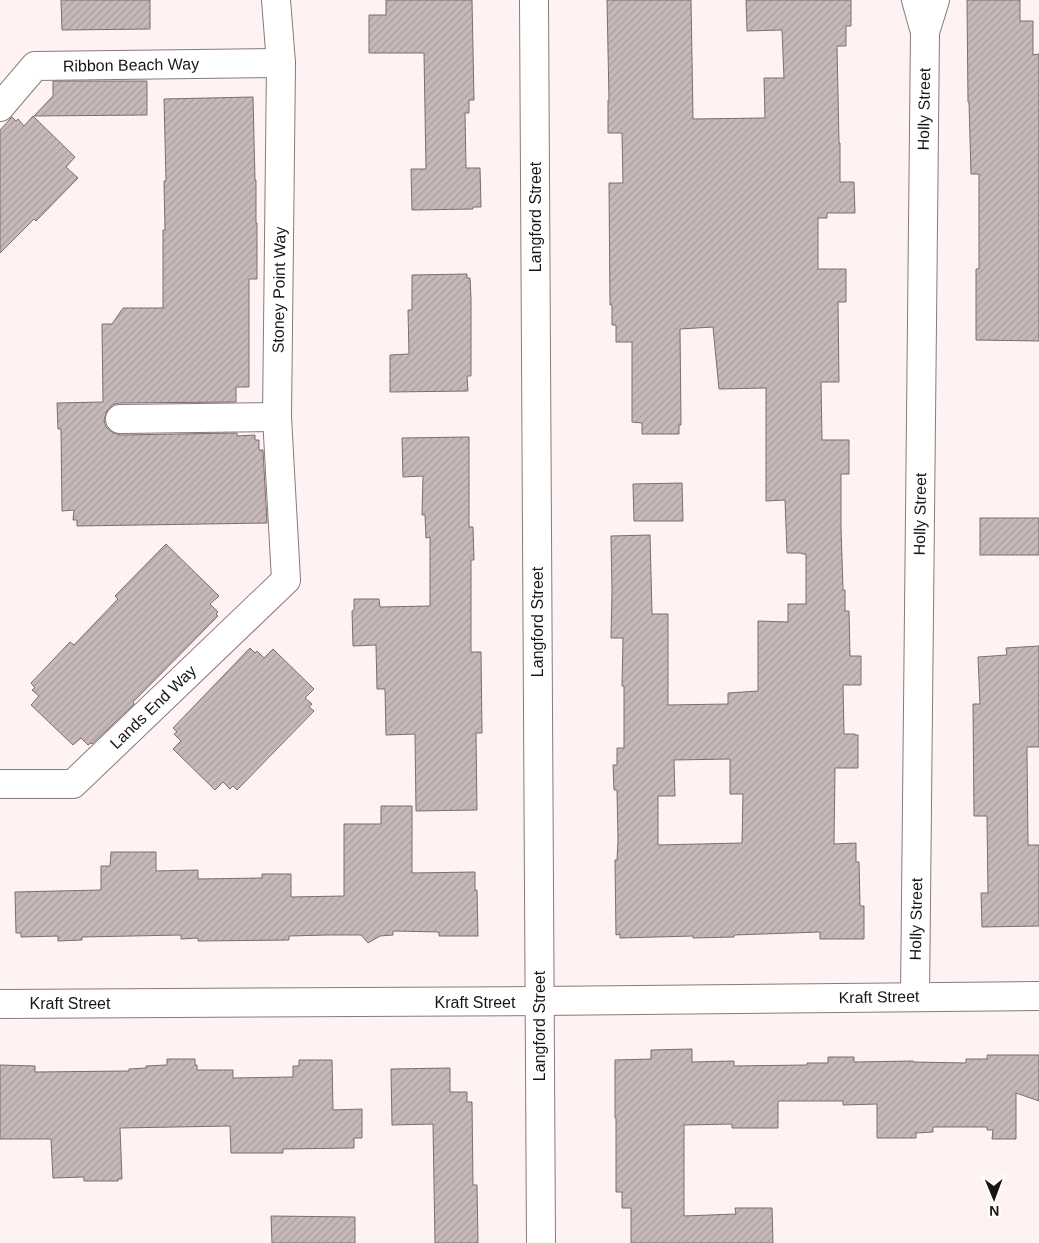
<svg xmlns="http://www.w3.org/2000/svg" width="1039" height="1243" viewBox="0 0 1039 1243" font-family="Arial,sans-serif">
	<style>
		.building { fill: url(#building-hatch); stroke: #7c6e6f; fill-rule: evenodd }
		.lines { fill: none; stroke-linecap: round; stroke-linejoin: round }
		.minor-casing { stroke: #887a7b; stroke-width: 30 }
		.minor { stroke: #fff; stroke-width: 28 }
		.labels { text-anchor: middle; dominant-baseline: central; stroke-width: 5; stroke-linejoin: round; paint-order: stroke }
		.street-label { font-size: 16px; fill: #1a1515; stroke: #fff }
	</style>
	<defs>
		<pattern id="building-hatch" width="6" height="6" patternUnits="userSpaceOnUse" patternTransform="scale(1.25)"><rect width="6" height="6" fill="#c7b8b9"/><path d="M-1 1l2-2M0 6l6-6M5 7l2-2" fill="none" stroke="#aa9d9e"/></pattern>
	</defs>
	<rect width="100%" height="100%" fill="#fff2f3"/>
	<g class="building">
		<polygon points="61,0 150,0 150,29 62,30"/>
		<polygon points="386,0 472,0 474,100 469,100 469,113 465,113 466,168 480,168 481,207 473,207 473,209 412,210 411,169 426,169 424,53 369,53 369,15 386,15"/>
		<path d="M607 0H691L693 119 765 118 764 78H784L782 30 747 31 746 0H851V26H846V46H837L839 143H840V182H854L855 213H827V218H818V269H846V302H838L839 382H821L822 440H849V474H841V527L843 590H845V611H849L850 656H861V685H843L844 734H855V735H858V768H835L834 844 856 843V862H859L860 906H864V939H820V932L734 935V937L693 938V936L620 938V934L616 935 615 860H617L618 840 617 790H614L613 765H617V748H624V686H622L623 638H611L612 591 611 536 650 535 652 614H668V705L728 704V693L758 691V621L788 622V604H806V554H802V553H787L785 500 766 501V388L719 389 713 327 680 329 681 425H679V434H642V423L632 422V342H616V325H612V305H610L609 183H623L622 133H608V100H609ZM730 759V794H743L742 843 658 845V796H675L674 760Z"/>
		<polygon points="967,0 1020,0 1020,21 1033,21 1033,55 1039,54 1039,341 976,340 976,269 979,269 979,174 971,174 969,102 968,102"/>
		<polygon points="53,81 147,81 147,115 34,116 53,96"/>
		<polygon points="253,97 255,180 256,180 256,223 257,223 257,279 249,279 249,387 236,387 236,402 119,403 112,405 107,411 104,420 106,427 112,432 120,435 237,433 237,436 255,435 255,440 259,440 259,450 263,450 267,523 77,526 77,520 73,520 74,510 62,511 61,429 58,429 57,403 103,402 102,324 112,324 123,308 163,308 163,230 165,230 164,181 166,181 164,99"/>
		<polygon points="33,116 75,157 66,167 78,178 36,221 34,219 0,253 0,130 12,117 16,121 18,119 24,126"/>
		<polygon points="467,274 467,278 470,278 471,298 471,376 467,376 468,391 390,392 390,355 409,354 408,310 412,310 412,275"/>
		<polygon points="469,437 469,527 473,527 474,560 471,560 471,652 481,652 482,733 476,733 477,810 416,811 415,734 386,735 385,689 377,689 376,645 353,646 352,611 354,610 354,599 379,599 380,607 430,606 430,537 426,538 425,515 422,515 423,476 403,477 402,438"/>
		<polygon points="682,483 683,521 634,521 633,484"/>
		<rect x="980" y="518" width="59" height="37"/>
		<polygon points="166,544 219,596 210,604 218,612 216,614 218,616 133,702 134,704 92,744 91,743 88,745 81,738 73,745 31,705 39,696 32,690 35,688 31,683 70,642 74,645 118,599 115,596"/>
		<polygon points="1039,646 1039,747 1027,747 1027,751 1028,845 1039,845 1039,926 982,927 981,893 988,893 987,816 974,816 973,704 980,704 978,657 1007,655 1006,648"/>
		<polygon points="250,648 255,653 257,651 264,658 273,649 314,689 305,698 312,704 309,707 314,711 237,790 233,786 230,789 223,782 215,790 173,749 181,741 174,734 177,732 173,728"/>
		<polygon points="381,806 412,806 412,873 475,872 475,890 477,890 478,936 439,936 439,932 393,931 393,935 380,936 368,943 361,935 327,935 289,936 289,940 198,941 198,938 181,939 181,935 82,937 82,940 58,941 58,936 21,937 21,933 16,933 15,892 101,890 101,866 110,866 111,852 156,852 156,871 198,870 198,879 262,878 262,874 291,874 291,897 344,896 344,824 381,824"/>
		<polygon points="692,1049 692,1062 734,1061 734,1066 807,1065 807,1063 828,1063 828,1057 854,1057 854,1062 913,1061 913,1062 966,1063 966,1059 987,1059 987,1055 1039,1055 1039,1101 1016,1093 1016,1139 992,1139 993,1130 987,1130 987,1127 933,1127 933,1132 916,1133 916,1138 877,1138 877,1104 843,1105 843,1101 778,1101 778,1128 732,1128 732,1124 684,1125 684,1216 736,1214 735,1208 772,1208 773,1243 631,1243 631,1208 622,1208 622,1192 616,1192 616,1118 615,1118 615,1060 651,1059 651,1050"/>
		<polygon points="167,1059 195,1059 195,1065 197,1065 197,1070 233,1070 233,1078 293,1077 293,1066 299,1066 299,1060 332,1060 333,1110 362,1109 362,1138 354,1138 354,1148 283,1149 283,1153 231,1153 230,1126 120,1128 122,1179 118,1179 118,1181 84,1181 84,1177 53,1178 51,1139 0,1139 0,1065 35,1066 35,1072 129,1071 129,1069 146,1068 146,1066 167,1065"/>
		<polygon points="450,1068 450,1092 467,1092 467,1102 472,1102 473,1185 477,1185 478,1243 435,1243 433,1124 392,1125 391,1069"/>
		<polygon points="271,1216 355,1217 355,1243 272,1243"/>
	</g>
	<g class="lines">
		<g class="minor-casing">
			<g id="minor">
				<polyline points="534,0 541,1243"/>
				<polyline points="916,0 925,32 935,0"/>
				<polyline points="0,107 35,66 281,63"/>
				<polyline points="120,419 277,417"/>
				<polyline points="0,784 73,784 286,580 277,417 281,63 276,0"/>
				<polyline points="915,997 925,32"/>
				<polyline points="0,1004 539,1001 1039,996"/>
			</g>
		</g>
		<use href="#minor" class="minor"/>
	</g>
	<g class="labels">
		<g class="street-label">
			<text transform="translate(131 65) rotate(-1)">Ribbon Beach Way</text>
			<text transform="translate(924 109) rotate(-89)">Holly Street</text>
			<text transform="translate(535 217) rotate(-90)">Langford Street</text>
			<text transform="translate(279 290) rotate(-89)">Stoney Point Way</text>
			<text transform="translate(920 514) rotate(-89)">Holly Street</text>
			<text transform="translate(537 622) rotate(-90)">Langford Street</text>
			<text transform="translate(153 707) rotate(-44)">Lands End Way</text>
			<text transform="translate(916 919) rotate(-89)">Holly Street</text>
			<text transform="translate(879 997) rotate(-1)">Kraft Street</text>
			<text x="475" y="1002">Kraft Street</text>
			<text x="70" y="1003">Kraft Street</text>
			<text transform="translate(539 1026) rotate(-90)">Langford Street</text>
		</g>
	</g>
	<g transform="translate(994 1198) rotate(179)" stroke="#ffffff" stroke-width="4" paint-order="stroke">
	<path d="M0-4L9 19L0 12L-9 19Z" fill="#1a1515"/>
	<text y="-8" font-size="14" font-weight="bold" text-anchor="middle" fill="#1a1515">N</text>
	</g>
</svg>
